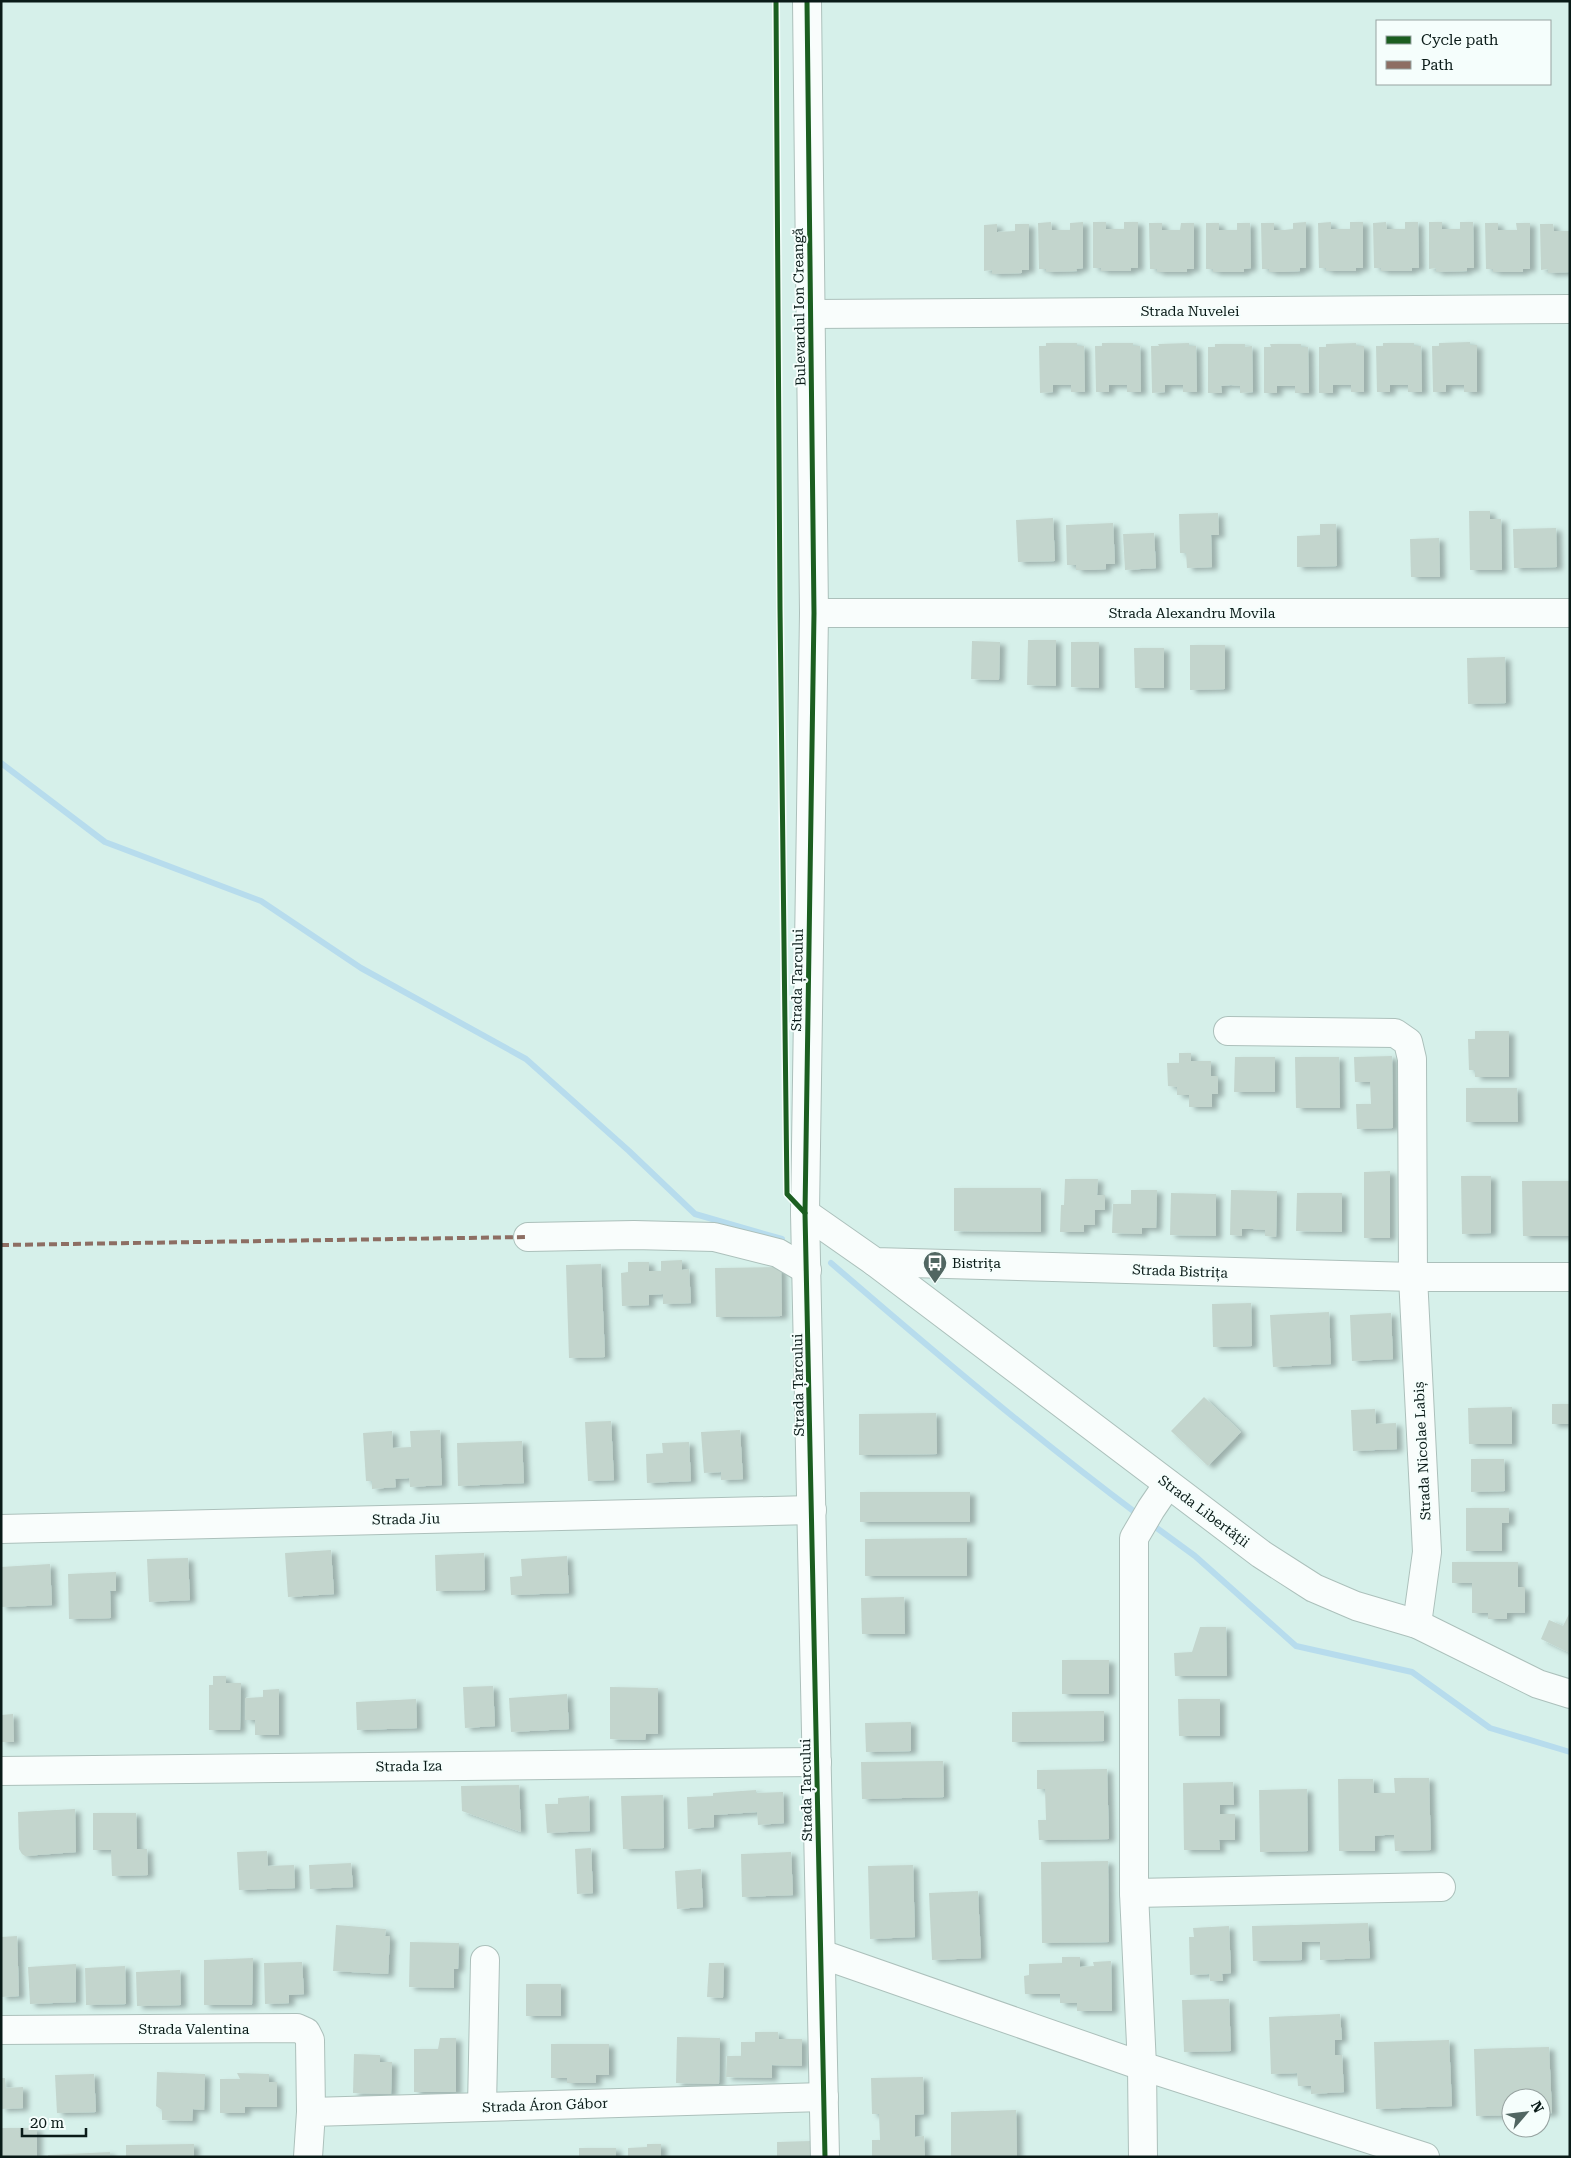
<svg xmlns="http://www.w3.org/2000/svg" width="1571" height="2158" viewBox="0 0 1571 2158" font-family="'Roboto Serif',serif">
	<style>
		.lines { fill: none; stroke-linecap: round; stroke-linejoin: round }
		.stream { stroke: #b7dced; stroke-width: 6 }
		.building { fill: #c3d5cd; filter: url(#shadow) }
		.minor-casing { stroke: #acc0bb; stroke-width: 30 }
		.minor { stroke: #f9fdfc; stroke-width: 28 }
		.quiet { stroke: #8d6e63; stroke-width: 4; stroke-dasharray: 8 4; stroke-linecap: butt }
		.cycleway-casing { stroke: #f5fefc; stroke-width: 8 }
		.cycleway { stroke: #1b5e20; stroke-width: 5 }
		.labels { text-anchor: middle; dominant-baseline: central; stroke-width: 4; stroke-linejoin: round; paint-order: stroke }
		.street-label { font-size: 14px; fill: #0a1b18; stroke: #f5fefc }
		.poi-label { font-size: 14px; fill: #0a1b18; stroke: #f5fefc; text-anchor: start }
	</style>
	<defs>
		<filter id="shadow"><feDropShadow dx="5.5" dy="3" stdDeviation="2.5" flood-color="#0004"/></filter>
	</defs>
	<rect width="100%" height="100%" fill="#d6f0ea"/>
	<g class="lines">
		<g class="stream">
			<polyline points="1,763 105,842 261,901 361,968 526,1059 629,1151 695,1214 782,1239"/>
			<path d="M831 1263C932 1350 1033 1436 1140 1516"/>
			<polyline points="1150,1523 1195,1556 1296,1646 1412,1672 1490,1728 1570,1752"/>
		</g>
	</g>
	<g class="building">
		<polygon points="1051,222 1052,230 1070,230 1070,223 1083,222 1083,268 1076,269 1077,271 1046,272 1046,269 1039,269 1038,223"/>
		<polygon points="1093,222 1106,222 1106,229 1124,229 1124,222 1138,222 1138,268 1131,268 1131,271 1101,271 1101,268 1093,268"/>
		<polygon points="1306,222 1306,268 1300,268 1300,271 1284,272 1269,272 1269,269 1262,269 1261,223 1274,223 1274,230 1284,230 1293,229 1293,223"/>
		<polygon points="1331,222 1331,229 1350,229 1350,222 1363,222 1363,268 1356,268 1356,271 1326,271 1326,268 1319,268 1318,223"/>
		<polygon points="1386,222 1387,229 1405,229 1405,222 1418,222 1419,268 1412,268 1412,271 1381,271 1381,268 1374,268 1373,223"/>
		<polygon points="1429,222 1442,222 1442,229 1460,229 1460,222 1473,222 1474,268 1467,268 1467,271 1436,272 1436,268 1429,269"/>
		<polygon points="1149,223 1162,223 1162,230 1180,230 1181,223 1194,223 1194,269 1187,269 1187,272 1157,272 1157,269 1150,269"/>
		<polygon points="1206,223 1219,223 1219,230 1237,230 1237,223 1250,223 1251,268 1244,269 1244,272 1213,272 1213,269 1206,269"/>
		<polygon points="1485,223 1498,223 1498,230 1517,230 1516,223 1530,223 1530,269 1523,269 1523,272 1493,272 1493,269 1486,269"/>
		<polygon points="997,224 997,232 1015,231 1015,224 1029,224 1029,270 1022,270 1022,273 992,274 992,270 984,271 984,225"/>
		<polygon points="1540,224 1553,224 1554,231 1570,231 1570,272 1548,273 1548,269 1541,270"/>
		<polygon points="1470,342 1470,345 1477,345 1477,392 1464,392 1464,385 1446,385 1446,392 1433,392 1432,346 1439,346 1439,343"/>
		<polygon points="1046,343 1077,343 1077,346 1084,346 1085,392 1071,392 1071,385 1053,385 1053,392 1040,393 1039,346 1046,346"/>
		<polygon points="1102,343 1133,343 1133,346 1140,346 1141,392 1127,392 1127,385 1109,385 1109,392 1096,392 1095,346 1102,346"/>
		<polygon points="1189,343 1189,346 1196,346 1197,392 1183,392 1183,385 1165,385 1165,392 1152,393 1151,346 1159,346 1158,344"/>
		<polygon points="1356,343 1357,346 1364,346 1364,392 1351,392 1351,385 1333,385 1333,393 1319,393 1319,347 1326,347 1326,344"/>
		<polygon points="1383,343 1414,343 1414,346 1421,346 1422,392 1408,392 1408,385 1390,385 1390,392 1377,392 1376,346 1383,346"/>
		<polygon points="1215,344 1245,344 1245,347 1252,346 1253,392 1240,393 1240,386 1231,385 1221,386 1222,393 1208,393 1208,347 1215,347"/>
		<polygon points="1270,344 1301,344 1301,347 1308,347 1309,393 1295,393 1295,386 1277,386 1277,393 1264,393 1264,347 1271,347"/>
		<polygon points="1469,511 1490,511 1490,519 1501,519 1502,570 1470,570"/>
		<polygon points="1218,513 1219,535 1211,535 1212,567 1187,568 1186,553 1180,553 1179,514"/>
		<polygon points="1053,518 1055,561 1018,562 1016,520"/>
		<polygon points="1113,523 1115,564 1106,564 1106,569 1091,570 1076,570 1076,565 1067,565 1066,525"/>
		<polygon points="1320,524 1336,524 1337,566 1297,567 1297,536 1320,535"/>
		<polygon points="1556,528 1557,567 1514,568 1513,529"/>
		<polygon points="1154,533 1156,568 1125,570 1123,534"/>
		<polygon points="1439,538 1440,577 1411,577 1410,539"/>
		<polygon points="1028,640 1056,640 1056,686 1027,685"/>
		<polygon points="972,641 1000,642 999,680 971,679"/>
		<polygon points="1071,642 1099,642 1099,688 1071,687"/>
		<polygon points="1190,645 1225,645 1225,689 1190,690"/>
		<polygon points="1134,648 1164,648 1164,688 1135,688"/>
		<polygon points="1505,657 1506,703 1468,704 1467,658"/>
		<polygon points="1475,1031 1509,1031 1509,1077 1475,1077 1475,1070 1469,1070 1468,1039 1475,1039"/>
		<polygon points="1179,1053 1191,1053 1191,1061 1211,1061 1211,1076 1218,1076 1218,1094 1212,1094 1212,1107 1189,1107 1189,1095 1177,1095 1177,1087 1168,1086 1167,1063 1179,1063"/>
		<polygon points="1392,1056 1393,1128 1357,1129 1356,1104 1371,1104 1370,1082 1355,1082 1354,1057"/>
		<polygon points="1235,1057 1275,1057 1275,1092 1234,1092"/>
		<polygon points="1295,1057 1339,1057 1340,1108 1296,1108"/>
		<polygon points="1466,1088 1517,1088 1518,1122 1466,1122"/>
		<polygon points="1390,1171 1390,1238 1364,1238 1364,1172"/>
		<polygon points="1461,1176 1491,1176 1491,1233 1462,1234"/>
		<polygon points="1065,1179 1098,1179 1097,1195 1105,1195 1105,1210 1095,1210 1095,1225 1084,1225 1084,1232 1060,1232 1061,1205 1064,1205"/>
		<polygon points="1522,1181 1570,1181 1570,1236 1523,1236"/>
		<polygon points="954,1188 1041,1188 1041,1232 954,1231"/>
		<polygon points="1131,1190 1157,1190 1156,1228 1142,1228 1142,1234 1112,1233 1113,1204 1131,1204"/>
		<polygon points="1231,1190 1277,1191 1276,1237 1265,1236 1265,1230 1253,1229 1242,1229 1242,1236 1230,1235"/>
		<polygon points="1171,1193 1216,1194 1216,1236 1170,1235"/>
		<polygon points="1297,1193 1342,1193 1342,1232 1296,1231"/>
		<polygon points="682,1260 682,1270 689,1269 691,1303 663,1304 663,1294 649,1295 649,1305 622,1306 621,1273 628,1272 628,1262 649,1262 649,1271 661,1271 661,1261"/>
		<polygon points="601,1264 605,1357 569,1358 566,1265"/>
		<polygon points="781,1267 782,1316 716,1317 715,1268"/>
		<polygon points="1251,1303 1252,1346 1213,1347 1212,1304"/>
		<polygon points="1329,1312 1331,1364 1273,1367 1270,1315"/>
		<polygon points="1391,1313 1393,1359 1352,1361 1350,1315"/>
		<polygon points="1204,1397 1241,1432 1208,1466 1171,1431"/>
		<rect x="1552" y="1404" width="18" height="20"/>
		<polygon points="1512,1407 1512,1444 1469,1444 1468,1408"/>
		<polygon points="1375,1409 1376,1424 1396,1423 1397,1449 1353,1451 1351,1410"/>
		<polygon points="936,1413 937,1454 859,1455 859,1414"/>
		<polygon points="611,1421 614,1480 588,1481 585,1422"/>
		<polygon points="440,1430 442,1485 410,1487 409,1478 395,1479 396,1487 372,1489 372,1481 366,1481 363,1433 392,1431 393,1448 411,1447 410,1431"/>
		<polygon points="740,1430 743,1479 721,1480 721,1472 704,1473 701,1432"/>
		<polygon points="522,1441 524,1483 458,1486 457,1443"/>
		<polygon points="689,1442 691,1481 647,1483 646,1454 663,1453 662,1443"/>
		<polygon points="1471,1459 1504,1459 1505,1491 1471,1492"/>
		<rect x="860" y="1492" width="110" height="30"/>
		<polygon points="1466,1508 1509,1508 1509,1523 1502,1523 1502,1551 1466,1551"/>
		<polygon points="967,1538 967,1576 865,1576 865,1539"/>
		<polygon points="331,1550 334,1594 288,1597 285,1553"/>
		<polygon points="484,1553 485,1590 436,1591 435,1555"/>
		<polygon points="567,1556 569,1593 511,1595 510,1577 522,1576 521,1559"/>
		<polygon points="188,1558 190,1600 149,1602 147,1559"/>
		<polygon points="1452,1562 1518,1562 1518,1587 1525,1587 1525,1613 1507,1613 1507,1619 1488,1619 1488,1613 1472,1613 1472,1583 1452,1583"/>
		<polygon points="50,1564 52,1605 1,1607 1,1567"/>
		<polygon points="116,1572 116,1591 110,1591 111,1618 69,1619 68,1574"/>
		<polygon points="904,1597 905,1634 862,1634 861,1598"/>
		<polygon points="1570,1612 1570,1653 1541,1639 1549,1620 1563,1626"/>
		<polygon points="1200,1627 1226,1627 1227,1676 1175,1676 1174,1653 1192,1652"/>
		<rect x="1062" y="1660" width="47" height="34"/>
		<polygon points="213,1676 226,1676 226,1683 241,1683 240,1730 209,1730 209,1685 213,1685"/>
		<polygon points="493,1686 495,1726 465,1728 463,1687"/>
		<polygon points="610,1687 658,1688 658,1734 646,1734 645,1740 610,1739"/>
		<polygon points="279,1689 279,1735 255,1735 255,1720 245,1720 245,1698 263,1697 263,1690"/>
		<polygon points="567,1694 569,1729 511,1732 509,1698"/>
		<polygon points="416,1699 417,1728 357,1730 356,1702"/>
		<polygon points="1178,1699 1220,1699 1220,1736 1179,1736"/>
		<polygon points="1104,1711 1104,1741 1012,1742 1012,1712"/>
		<polygon points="13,1714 14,1742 1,1742 1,1715"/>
		<polygon points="911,1722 911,1751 866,1752 865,1723"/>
		<polygon points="943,1761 944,1797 862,1799 861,1762"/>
		<polygon points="1107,1769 1109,1839 1039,1840 1038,1820 1046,1820 1045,1789 1037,1789 1037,1770"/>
		<polygon points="1394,1778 1429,1778 1431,1850 1395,1851 1394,1835 1385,1835 1375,1836 1375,1851 1339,1851 1338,1779 1373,1779 1374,1793 1395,1793"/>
		<polygon points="1233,1782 1234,1805 1220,1805 1220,1814 1235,1814 1235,1840 1219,1840 1220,1850 1184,1850 1183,1783"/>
		<polygon points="519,1785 521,1832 462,1811 461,1786"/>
		<polygon points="1307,1789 1308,1851 1260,1852 1259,1790"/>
		<polygon points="756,1790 756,1793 783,1792 784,1823 758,1825 757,1812 714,1815 714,1827 688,1829 687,1797 713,1796 713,1793"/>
		<polygon points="663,1795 664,1848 623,1849 621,1796"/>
		<polygon points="589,1796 590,1831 547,1833 545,1804 558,1804 558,1798"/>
		<polygon points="75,1809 76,1852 25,1856 22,1854 19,1849 18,1812"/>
		<polygon points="93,1813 136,1813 137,1849 147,1849 148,1875 112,1876 111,1850 93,1850"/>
		<polygon points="591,1848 593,1893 577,1894 575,1849"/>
		<polygon points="267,1851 268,1866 294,1865 295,1888 239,1890 237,1852"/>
		<polygon points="791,1852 793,1895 742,1897 741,1854"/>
		<polygon points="1108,1861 1109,1942 1042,1943 1041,1862"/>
		<polygon points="351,1863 353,1887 310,1889 309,1865"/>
		<polygon points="913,1865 915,1937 870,1939 868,1866"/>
		<polygon points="701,1869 703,1907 677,1909 675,1871"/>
		<polygon points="978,1891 981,1958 932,1960 929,1893"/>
		<polygon points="1368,1923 1370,1958 1320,1960 1320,1942 1302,1942 1302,1960 1253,1961 1252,1926"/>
		<polygon points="336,1925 386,1929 385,1936 390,1936 388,1974 333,1971"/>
		<polygon points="1229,1926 1231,1973 1222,1974 1223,1981 1210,1981 1209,1974 1190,1975 1189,1937 1194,1937 1193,1928"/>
		<polygon points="17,1936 19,1996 1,1997 1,1937"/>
		<polygon points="410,1942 459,1943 458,1969 454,1969 454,1988 409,1987"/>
		<polygon points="1062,1957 1080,1957 1080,1967 1094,1966 1093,1962 1111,1961 1112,2011 1077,2011 1077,2003 1060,2003 1060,1994 1025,1994 1024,1976 1029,1975 1029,1964 1062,1963"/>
		<polygon points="253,1958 252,2005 204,2005 204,1960"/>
		<polygon points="302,1962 304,1994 289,1995 289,2003 265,2004 264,1963"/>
		<polygon points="709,1963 724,1963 723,1998 707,1997"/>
		<polygon points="76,1964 76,2002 30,2004 28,1967"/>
		<polygon points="125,1966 126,2004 86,2005 85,1968"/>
		<polygon points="180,1970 181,2005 137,2006 136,1972"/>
		<rect x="526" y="1984" width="35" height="32"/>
		<polygon points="1229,1999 1231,2051 1184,2052 1182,2000"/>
		<polygon points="1340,2014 1342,2040 1335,2040 1335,2055 1342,2055 1344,2092 1311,2094 1311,2086 1298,2086 1297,2073 1271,2074 1269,2017"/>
		<polygon points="755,2032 778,2032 779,2039 802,2039 802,2066 772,2065 772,2078 726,2077 727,2056 741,2056 741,2042 755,2042"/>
		<polygon points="677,2037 720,2038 719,2084 676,2083"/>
		<polygon points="440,2038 456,2038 456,2092 414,2092 414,2049 438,2049"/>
		<polygon points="1449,2040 1452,2106 1376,2109 1374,2042"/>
		<polygon points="551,2044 609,2044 609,2075 596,2075 596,2083 567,2083 567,2078 551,2078"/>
		<polygon points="1549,2047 1552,2113 1541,2114 1541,2098 1511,2098 1511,2115 1476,2116 1474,2049"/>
		<polygon points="354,2054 380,2055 380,2062 392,2062 391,2094 353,2093"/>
		<polygon points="157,2072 205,2074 204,2110 193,2109 192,2121 162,2120 162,2110 156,2106"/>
		<polygon points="237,2073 269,2074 269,2082 277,2082 277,2107 245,2107 245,2113 220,2113 220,2079 240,2079"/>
		<polygon points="94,2074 96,2112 57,2113 55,2075"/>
		<polygon points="923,2077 924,2114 915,2115 915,2137 924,2136 925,2157 872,2157 872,2140 880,2140 879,2114 872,2114 871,2078"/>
		<polygon points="1,2078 5,2078 6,2088 23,2087 23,2108 1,2109"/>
		<polygon points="1016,2110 1017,2157 951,2157 951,2112"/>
		<polygon points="1,2128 37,2128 37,2157 2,2157"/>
		<polygon points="811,2141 811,2157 777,2157 777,2142"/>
		<polygon points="194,2144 194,2157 126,2157 126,2145"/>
		<polygon points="647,2144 661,2144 661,2157 628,2157 628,2148 647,2147"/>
		<rect x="579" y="2148" width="37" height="9"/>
		<polygon points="110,2152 110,2157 48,2157 48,2155"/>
	</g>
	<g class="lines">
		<g class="minor-casing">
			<g id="minor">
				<polyline points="807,1 814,613 805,1213 825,2157"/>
				<polyline points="811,314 1570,309"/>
				<polyline points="814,613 1570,613"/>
				<polyline points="1228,1031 1395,1033 1408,1042 1412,1059 1413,1277 1427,1552 1417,1624"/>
				<polyline points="805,1213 875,1262 1413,1277 1570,1277"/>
				<polyline points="528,1237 634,1235 714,1237 778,1253 807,1270"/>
				<polyline points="875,1262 1261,1554 1314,1588 1356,1606 1417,1624 1538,1684 1570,1694"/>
				<polyline points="1,1529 812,1510"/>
				<polyline points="1,1771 817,1762"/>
				<polyline points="1134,1893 1441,1887"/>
				<polyline points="821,1954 1142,2066 1425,2157"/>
				<polyline points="1,2030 297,2028 306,2032 310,2040 311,2112"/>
				<polyline points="482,2107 485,1960"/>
				<polyline points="308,2157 311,2112 824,2097"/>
				<polyline points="1143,2157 1142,2066 1134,1893 1134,1538 1151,1509 1168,1484"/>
			</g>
		</g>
		<use href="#minor" class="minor"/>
		<polyline class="quiet" points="1,1245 528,1237"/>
		<g class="cycleway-casing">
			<g id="cycleway">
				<polyline points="776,1 780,608 787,1194 805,1213"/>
				<polyline points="807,1 814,613 805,1213 825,2157"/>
			</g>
		</g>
		<use href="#cycleway" class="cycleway"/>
	</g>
	<defs>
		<g id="bus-pin" transform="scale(1.25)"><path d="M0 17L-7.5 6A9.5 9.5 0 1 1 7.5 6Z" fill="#516662" stroke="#f5fefc"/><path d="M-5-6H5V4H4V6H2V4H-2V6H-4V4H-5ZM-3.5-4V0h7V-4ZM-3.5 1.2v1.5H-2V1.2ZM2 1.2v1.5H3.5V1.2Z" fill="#fff"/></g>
	</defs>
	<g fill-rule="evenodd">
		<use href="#bus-pin" x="935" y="1263"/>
	</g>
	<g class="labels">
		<g class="street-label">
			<text transform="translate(799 307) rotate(-91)">Bulevardul Ion Creangă</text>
			<text x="1190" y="311">Strada Nuvelei</text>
			<text x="1192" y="613">Strada Alexandru Movila</text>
			<text transform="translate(797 980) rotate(-89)">Strada Țarcului</text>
			<text transform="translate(1180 1271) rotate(2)">Strada Bistrița</text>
			<text transform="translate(798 1385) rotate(-91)">Strada Țarcului</text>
			<text transform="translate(1422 1451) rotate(-93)">Strada Nicolae Labiș</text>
			<text transform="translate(1204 1511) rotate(37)">Strada Libertății</text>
			<text transform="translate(406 1519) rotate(-1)">Strada Jiu</text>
			<text transform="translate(409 1766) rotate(-1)">Strada Iza</text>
			<text transform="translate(806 1790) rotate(-91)">Strada Țarcului</text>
			<text x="194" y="2029">Strada Valentina</text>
			<text transform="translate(545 2105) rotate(-2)">Strada Áron Gábor</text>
		</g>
		<g class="poi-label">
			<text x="952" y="1263">Bistrița</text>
		</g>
	</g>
	<rect width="1571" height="2158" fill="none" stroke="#0a1b18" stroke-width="5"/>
	<rect x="1376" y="20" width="175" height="65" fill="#f5fefc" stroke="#97a3a1"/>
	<rect x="1386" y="36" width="25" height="8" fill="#1b5e20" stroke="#97a3a1"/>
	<text x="1421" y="45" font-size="15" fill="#0a1b18">Cycle path</text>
	<rect x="1386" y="61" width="25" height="8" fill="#8d6e63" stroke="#97a3a1"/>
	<text x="1421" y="70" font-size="15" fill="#0a1b18">Path</text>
	<g transform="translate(1526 2113) rotate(62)"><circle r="24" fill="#f5fefc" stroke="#97a3a1"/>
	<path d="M0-4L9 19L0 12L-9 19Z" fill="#516662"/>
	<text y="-8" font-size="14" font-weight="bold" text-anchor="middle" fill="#0a1b18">N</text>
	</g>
	<path d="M22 2128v8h64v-8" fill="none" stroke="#0a1b18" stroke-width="2.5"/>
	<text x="30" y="2128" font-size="15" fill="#0a1b18" stroke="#f5fefc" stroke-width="4" paint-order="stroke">20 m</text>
</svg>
